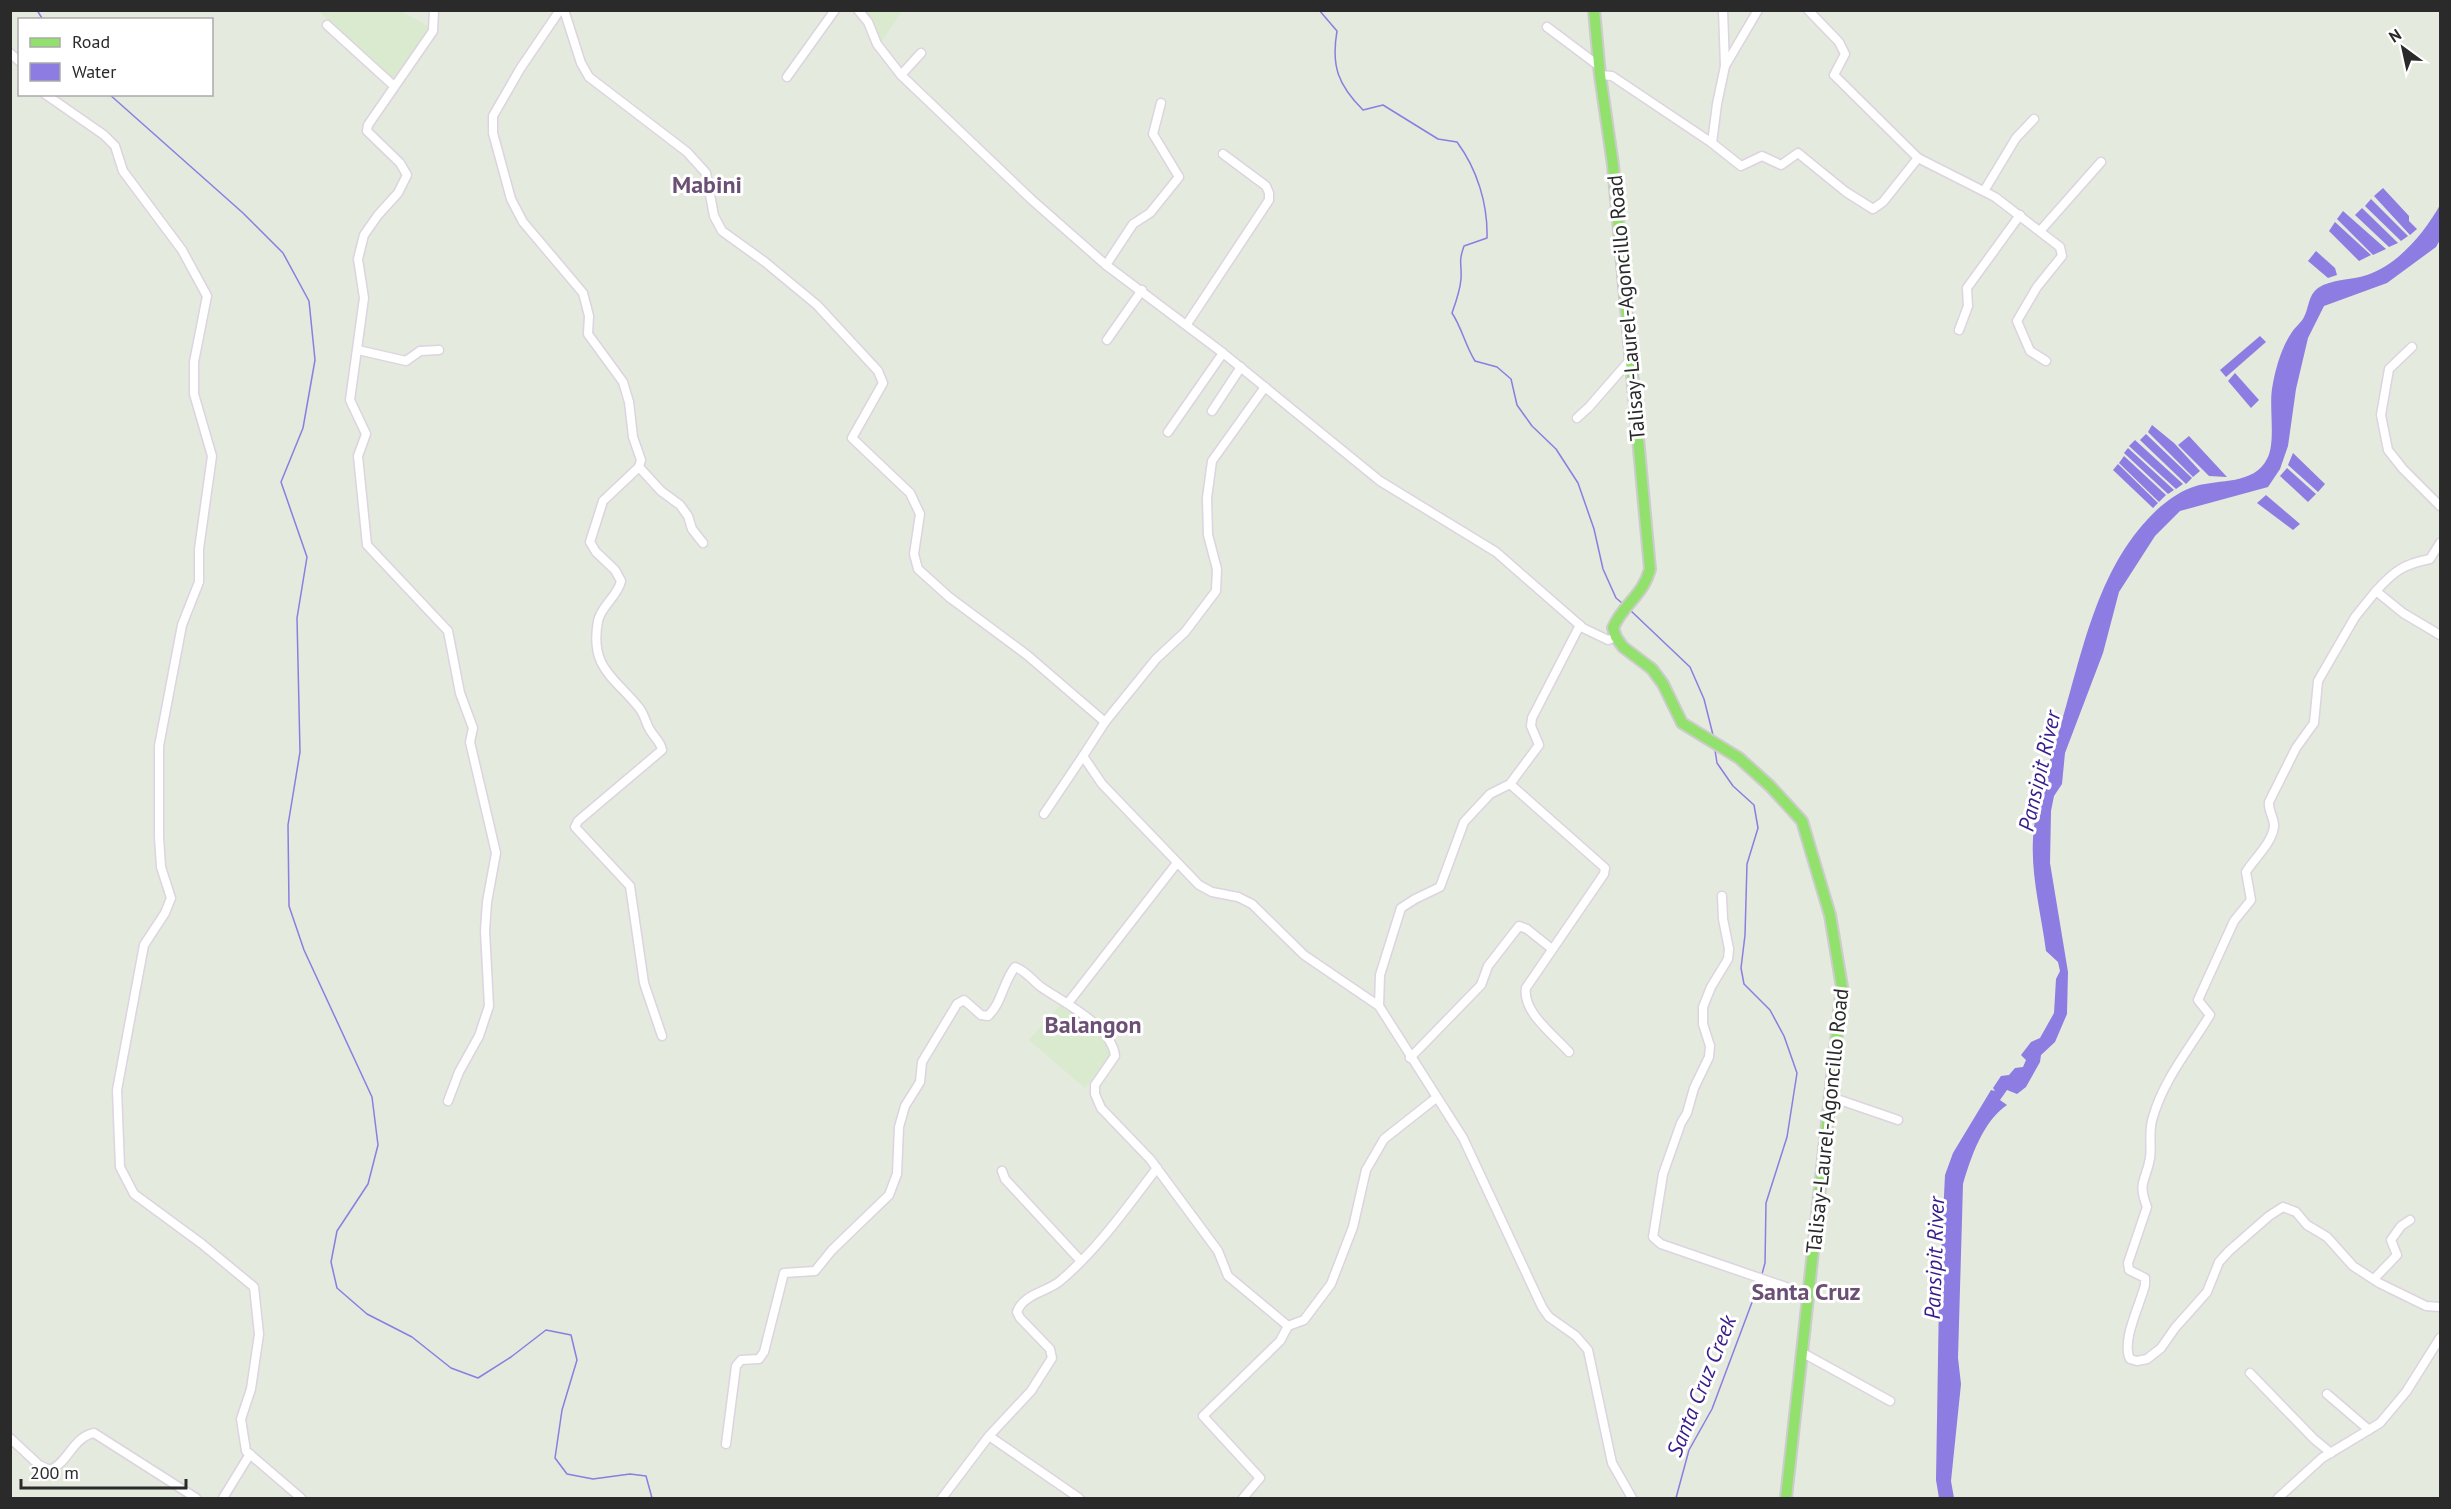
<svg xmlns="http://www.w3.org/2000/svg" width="2451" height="1509" viewBox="0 0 2451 1509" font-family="'PT Sans',sans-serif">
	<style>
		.education { fill: #daeace }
		.water { fill: #8d7ce1 }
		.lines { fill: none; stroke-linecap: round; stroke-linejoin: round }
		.stream { stroke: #8d7ce1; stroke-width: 1.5 }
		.minor-casing { stroke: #ddd3e1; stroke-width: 11 }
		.major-casing { stroke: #ccc; stroke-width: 14 }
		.minor { stroke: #fff; stroke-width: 8 }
		.major { stroke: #92e16c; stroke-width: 10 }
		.labels { text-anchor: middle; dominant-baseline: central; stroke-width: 6; stroke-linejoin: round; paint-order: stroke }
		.street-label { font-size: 21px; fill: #2a2a2a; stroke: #fff }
		.water-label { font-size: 22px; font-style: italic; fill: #381c8c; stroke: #fff }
		.quarter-label { font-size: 24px; font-weight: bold; fill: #6b4f75; stroke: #fff }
	</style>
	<rect width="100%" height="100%" fill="#e4eadd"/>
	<g class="education">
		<polygon points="318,10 400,11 430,27 395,83"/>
		<polygon points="866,11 902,11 882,41"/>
		<polygon points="1063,1002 1109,1043 1113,1055 1085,1088 1029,1040"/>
	</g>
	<g class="water">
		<polygon points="2383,188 2409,216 2409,221 2417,229 2410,235 2374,196"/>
		<polygon points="2371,199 2408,236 2401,241 2365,206"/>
		<path d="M2440 205V240L2436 247 2387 283 2324 306 2308 338 2296 389 2288 446 2280 469 2268 487 2180 511 2155 536 2119 592 2103 653 2065 753 2062 784 2054 796 2051 811 2050 863 2068 972 2067 1014 2055 1042 2041 1055 2040 1062 2026 1087 2017 1094 2007 1090 2000 1100 2007 1105C1983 1121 1971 1157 1963 1184L1958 1358 1961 1384 1951 1481 1954 1498H1939L1936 1480 1939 1298 1945 1175 1953 1153 1991 1090 1995 1091 1993 1088 2001 1076 2009 1075 2015 1068 2023 1067 2026 1060 2021 1055 2031 1042 2040 1038 2054 1013 2056 979 2060 971 2058 962 2046 951C2041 913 2031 877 2033 839 2035 799 2051 760 2062 721 2084 646 2099 562 2160 507 2171 498 2182 490 2196 486 2219 479 2254 485 2267 459 2276 443 2269 409 2272 389 2275 370 2281 348 2292 332 2295 327 2301 323 2304 317 2309 308 2308 295 2318 288 2331 279 2352 280 2367 275 2398 265 2425 232 2440 205Z"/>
		<polygon points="2362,208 2398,243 2389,247 2355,215"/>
		<polygon points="2343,211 2386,249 2373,255 2337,219"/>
		<polygon points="2335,222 2371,255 2359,261 2329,231"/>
		<polygon points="2316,251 2335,268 2337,275 2328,278 2308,261"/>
		<polygon points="2260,336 2266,342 2226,377 2220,370"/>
		<polygon points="2235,373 2259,400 2251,408 2228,381"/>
		<polygon points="2152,425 2174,443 2200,471 2193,477 2148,432"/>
		<polygon points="2146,434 2192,478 2186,484 2140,440"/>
		<polygon points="2189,436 2227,477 2209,476 2178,445"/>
		<polygon points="2135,440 2183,484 2176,489 2129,446"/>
		<polygon points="2128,448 2174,490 2168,494 2124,453"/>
		<polygon points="2293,453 2325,484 2318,492 2288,465"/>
		<polygon points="2124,456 2166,495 2159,502 2119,463"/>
		<polygon points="2118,464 2158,503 2153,508 2113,470"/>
		<polygon points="2287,468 2316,494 2308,502 2280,476"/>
		<polygon points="2266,495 2300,524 2293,530 2257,503"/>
	</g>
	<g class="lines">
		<g class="stream">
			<polyline points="37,10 43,20"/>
			<path d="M1319 10 1337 31C1331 66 1338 85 1363 110L1383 105 1438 139 1457 142C1477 169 1488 204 1487 238L1464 246C1458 263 1462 263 1461 279 1460 291 1456 302 1452 313 1462 328 1465 345 1475 361L1497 367 1511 379 1517 405 1532 426 1556 449 1578 483 1594 529 1603 569 1616 598 1622 603"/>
			<polyline points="109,94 243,213 283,253 309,301 315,360 303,428 281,482 307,557 297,618 300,752 288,825 289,906 304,950 372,1097 378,1145 368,1184 337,1231 331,1262 337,1288 367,1314 412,1337 451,1368 478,1378 511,1357 546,1330 571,1335 577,1360 562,1410 555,1458 567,1474 593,1479 630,1474 646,1476 652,1498"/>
			<polyline points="1630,610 1690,667 1704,699 1713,735"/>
			<polyline points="1715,750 1717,763 1733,786 1754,805 1758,828 1747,864 1745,935 1741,968 1744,984 1770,1010 1784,1036 1797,1073 1787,1137 1766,1203 1765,1263 1762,1274"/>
			<polyline points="1676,1498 1689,1450 1712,1409 1760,1281"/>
		</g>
		<g class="minor-casing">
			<g id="minor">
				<polyline points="434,10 433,31 368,125 367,131 400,163 407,175 398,193 378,215 364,235 358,259 364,298 350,400 366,434 358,456 367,545 448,631 460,693 473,728 470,742 496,853 487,902 485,931 489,1006 479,1036 459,1072 448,1101"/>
				<polyline points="560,10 520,69 493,116 493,133 511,199 523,222 583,293 589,316 588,334 623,382 629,402 633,437 641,460 639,467 661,491 680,505 688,516 692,529 703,543"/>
				<polyline points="564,10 581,63 589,77 687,152 706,173 714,216 722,231 765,262 817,305 878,371 883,383 852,438 910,493 920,514 914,554 918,569 949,597 1027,655 1105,722"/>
				<polyline points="858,10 868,22 877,44 901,75 1032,200 1106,265 1223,353 1380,481 1496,552 1583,628 1608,640 1616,637"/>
				<polyline points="327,25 394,86"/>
				<polyline points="1547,27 1599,66"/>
				<polyline points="10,53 20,62"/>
				<polyline points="1725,66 1758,10"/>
				<polyline points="901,75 921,53"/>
				<polyline points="1600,75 1612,76 1712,143 1741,166 1762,156 1781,165 1798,153 1846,192 1873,209 1883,202 1918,158 1834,75 1845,54 1839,42 1808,10"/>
				<polyline points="787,77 835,10"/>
				<polyline points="45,94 104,135 115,146 123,171 182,250 207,296 194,362 194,394 212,456 199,549 199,582 182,625 159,746 159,837 161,867 171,898 165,913 144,945 117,1090 120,1167 134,1194 202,1244 254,1287 259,1334 251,1389 241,1419 246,1451 301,1498"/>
				<polyline points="1712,143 1717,104 1725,66 1723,10"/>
				<polyline points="1918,158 1995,197 2060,247 2062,256 2037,287 2017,321 2030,351 2046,361"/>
				<polyline points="1984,191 2016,138 2034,119"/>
				<polyline points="2040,231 2101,162"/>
				<polyline points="1106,265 1133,224 1150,213 1179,177 1153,134 1161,103"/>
				<polyline points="1187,324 1269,200 1269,193 1266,186 1223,154"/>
				<polyline points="1959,330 1968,306 1967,288 2020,215"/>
				<polyline points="1107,340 1142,290"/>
				<polyline points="2412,347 2389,369 2381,415 2388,450 2403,469 2440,506"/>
				<polyline points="358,350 406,361 420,351 439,350"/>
				<polyline points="1265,387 1212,461 1207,498 1208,535 1217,569 1216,591 1185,632 1156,659 1105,722 1083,756 1102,784 1199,885 1212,892 1238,897 1252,904 1304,955 1379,1006 1463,1138 1542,1307 1549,1317 1576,1336 1588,1350 1612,1463 1632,1498"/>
				<polyline points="1212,411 1241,367"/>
				<polyline points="1577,418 1589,407 1630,360"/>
				<polyline points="1168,432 1223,353"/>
				<path d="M639 467 603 501 590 542 596 552 615 570 621 581C618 596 601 606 598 621 589 669 616 678 640 709 645 716 646 724 650 730 654 737 661 742 662 750L578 821 575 827 630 886 644 983 662 1036"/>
				<path d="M2376 591C2394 571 2404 564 2430 559L2440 543"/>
				<path d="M2440 635 2403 613 2376 591 2355 617 2318 681 2314 723 2296 748 2269 802C2268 811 2274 817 2274 826 2273 842 2254 859 2246 872L2251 900 2234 921 2198 1000 2210 1015C2190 1048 2164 1079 2153 1117 2148 1131 2152 1144 2150 1158 2146 1182 2137 1181 2147 1207L2128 1263 2129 1270 2145 1278V1285C2140 1305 2121 1341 2130 1359L2137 1361 2147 1359 2161 1348 2175 1328 2207 1292 2219 1262 2229 1251 2269 1216 2283 1207 2296 1212 2307 1225 2327 1237 2353 1266 2379 1283 2426 1306 2440 1307"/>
				<path d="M1510 784 1605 868 1604 874 1526 988C1522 1012 1554 1035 1569 1052"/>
				<polyline points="1044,814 1083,756"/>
				<polyline points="1722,896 1723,919 1729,949 1728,959 1711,987 1703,1007 1703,1024 1710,1046 1709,1057 1694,1088 1687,1113 1681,1123 1663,1174 1653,1237 1661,1244 1809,1295"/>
				<polyline points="1068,1003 1177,863"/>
				<polyline points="1379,1006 1380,975 1401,908 1415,899 1440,887 1464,822 1490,794 1510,784 1539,745 1531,726 1532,718 1580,625"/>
				<polyline points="1410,1058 1481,985 1488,966 1519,926 1527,929 1552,949"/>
				<polyline points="1831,1097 1898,1120"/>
				<polyline points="1002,1171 1005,1179 1080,1260"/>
				<polyline points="2374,1279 2397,1255 2391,1240 2401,1226 2410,1220"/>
				<polyline points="1288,1326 1304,1320 1331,1284 1353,1227 1366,1170 1384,1139 1436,1098"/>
				<polyline points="1803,1353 1890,1401"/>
				<polyline points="2250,1373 2314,1439 2331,1453"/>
				<polyline points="2327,1394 2369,1430"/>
				<path d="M989 1436 1031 1391 1052 1358 1050 1349 1020 1318 1017 1312C1023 1294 1047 1292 1060 1281 1097 1250 1128 1206 1157 1168"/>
				<path d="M10 1438 39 1465 50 1470C68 1463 73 1437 94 1433L196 1498"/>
				<path d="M726 1444 736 1366 741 1360 759 1359 764 1352 784 1273 815 1271 832 1250 889 1195 897 1174 899 1127 905 1106 920 1082 922 1062 957 1004 964 1000 981 1015 988 1016C1002 1003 1003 982 1015 967 1025 970 1032 980 1041 987 1063 1002 1112 1026 1115 1056L1095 1085V1094L1101 1108 1150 1159 1218 1251 1228 1276 1288 1326 1280 1341 1203 1416 1260 1478 1243 1498"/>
				<polyline points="223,1498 250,1454"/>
				<polyline points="942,1498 989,1436 1079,1498"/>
				<polyline points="2278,1498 2322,1458 2380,1423 2406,1392 2440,1338"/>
			</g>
		</g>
		<g class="major-casing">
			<path id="major" d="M1594 10 1600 75 1613 165 1650 569C1643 596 1623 604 1613 628L1616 637 1623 647 1652 669 1663 684 1682 723 1739 758 1770 786 1802 821 1830 915 1842 987 1786 1498"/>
		</g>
		<use href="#minor" class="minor"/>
		<use href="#major" class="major"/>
	</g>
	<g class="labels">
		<g class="street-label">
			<text transform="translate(1626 308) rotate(-95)">Talisay-Laurel-Agoncillo Road</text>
			<text transform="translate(1827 1121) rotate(-84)">Talisay-Laurel-Agoncillo Road</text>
		</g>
		<g class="water-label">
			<text transform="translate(2039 771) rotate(-77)">Pansipit River</text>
			<text transform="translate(1934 1258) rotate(-88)">Pansipit River</text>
			<text transform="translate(1701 1386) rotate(-68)">Santa Cruz Creek</text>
		</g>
		<g class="quarter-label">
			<text x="707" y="184">Mabini</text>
			<text x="1093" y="1024">Balangon</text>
			<text x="1806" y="1291">Santa Cruz</text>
		</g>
	</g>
	<rect width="2451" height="1509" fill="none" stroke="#2a2a2a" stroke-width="24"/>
	<rect x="18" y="18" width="195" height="78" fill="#ffffff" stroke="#aaaaaa" stroke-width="1.5"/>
	<rect x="30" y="38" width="30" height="9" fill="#92e16c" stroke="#aaaaaa" stroke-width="1.5"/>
	<text x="72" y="48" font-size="18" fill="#2a2a2a">Road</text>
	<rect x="30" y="63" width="30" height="18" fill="#8d7ce1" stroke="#aaaaaa" stroke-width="1.5"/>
	<text x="72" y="78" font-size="18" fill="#2a2a2a">Water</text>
	<g transform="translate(2403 48) rotate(327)" stroke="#ffffff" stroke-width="4.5" paint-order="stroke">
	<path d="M0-4.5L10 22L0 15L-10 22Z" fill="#2a2a2a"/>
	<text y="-9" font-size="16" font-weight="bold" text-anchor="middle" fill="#2a2a2a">N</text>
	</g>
	<path d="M21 1479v9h165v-9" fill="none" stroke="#2a2a2a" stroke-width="3"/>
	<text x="30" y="1479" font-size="18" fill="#2a2a2a" stroke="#ffffff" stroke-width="4.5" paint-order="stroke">200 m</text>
</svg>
